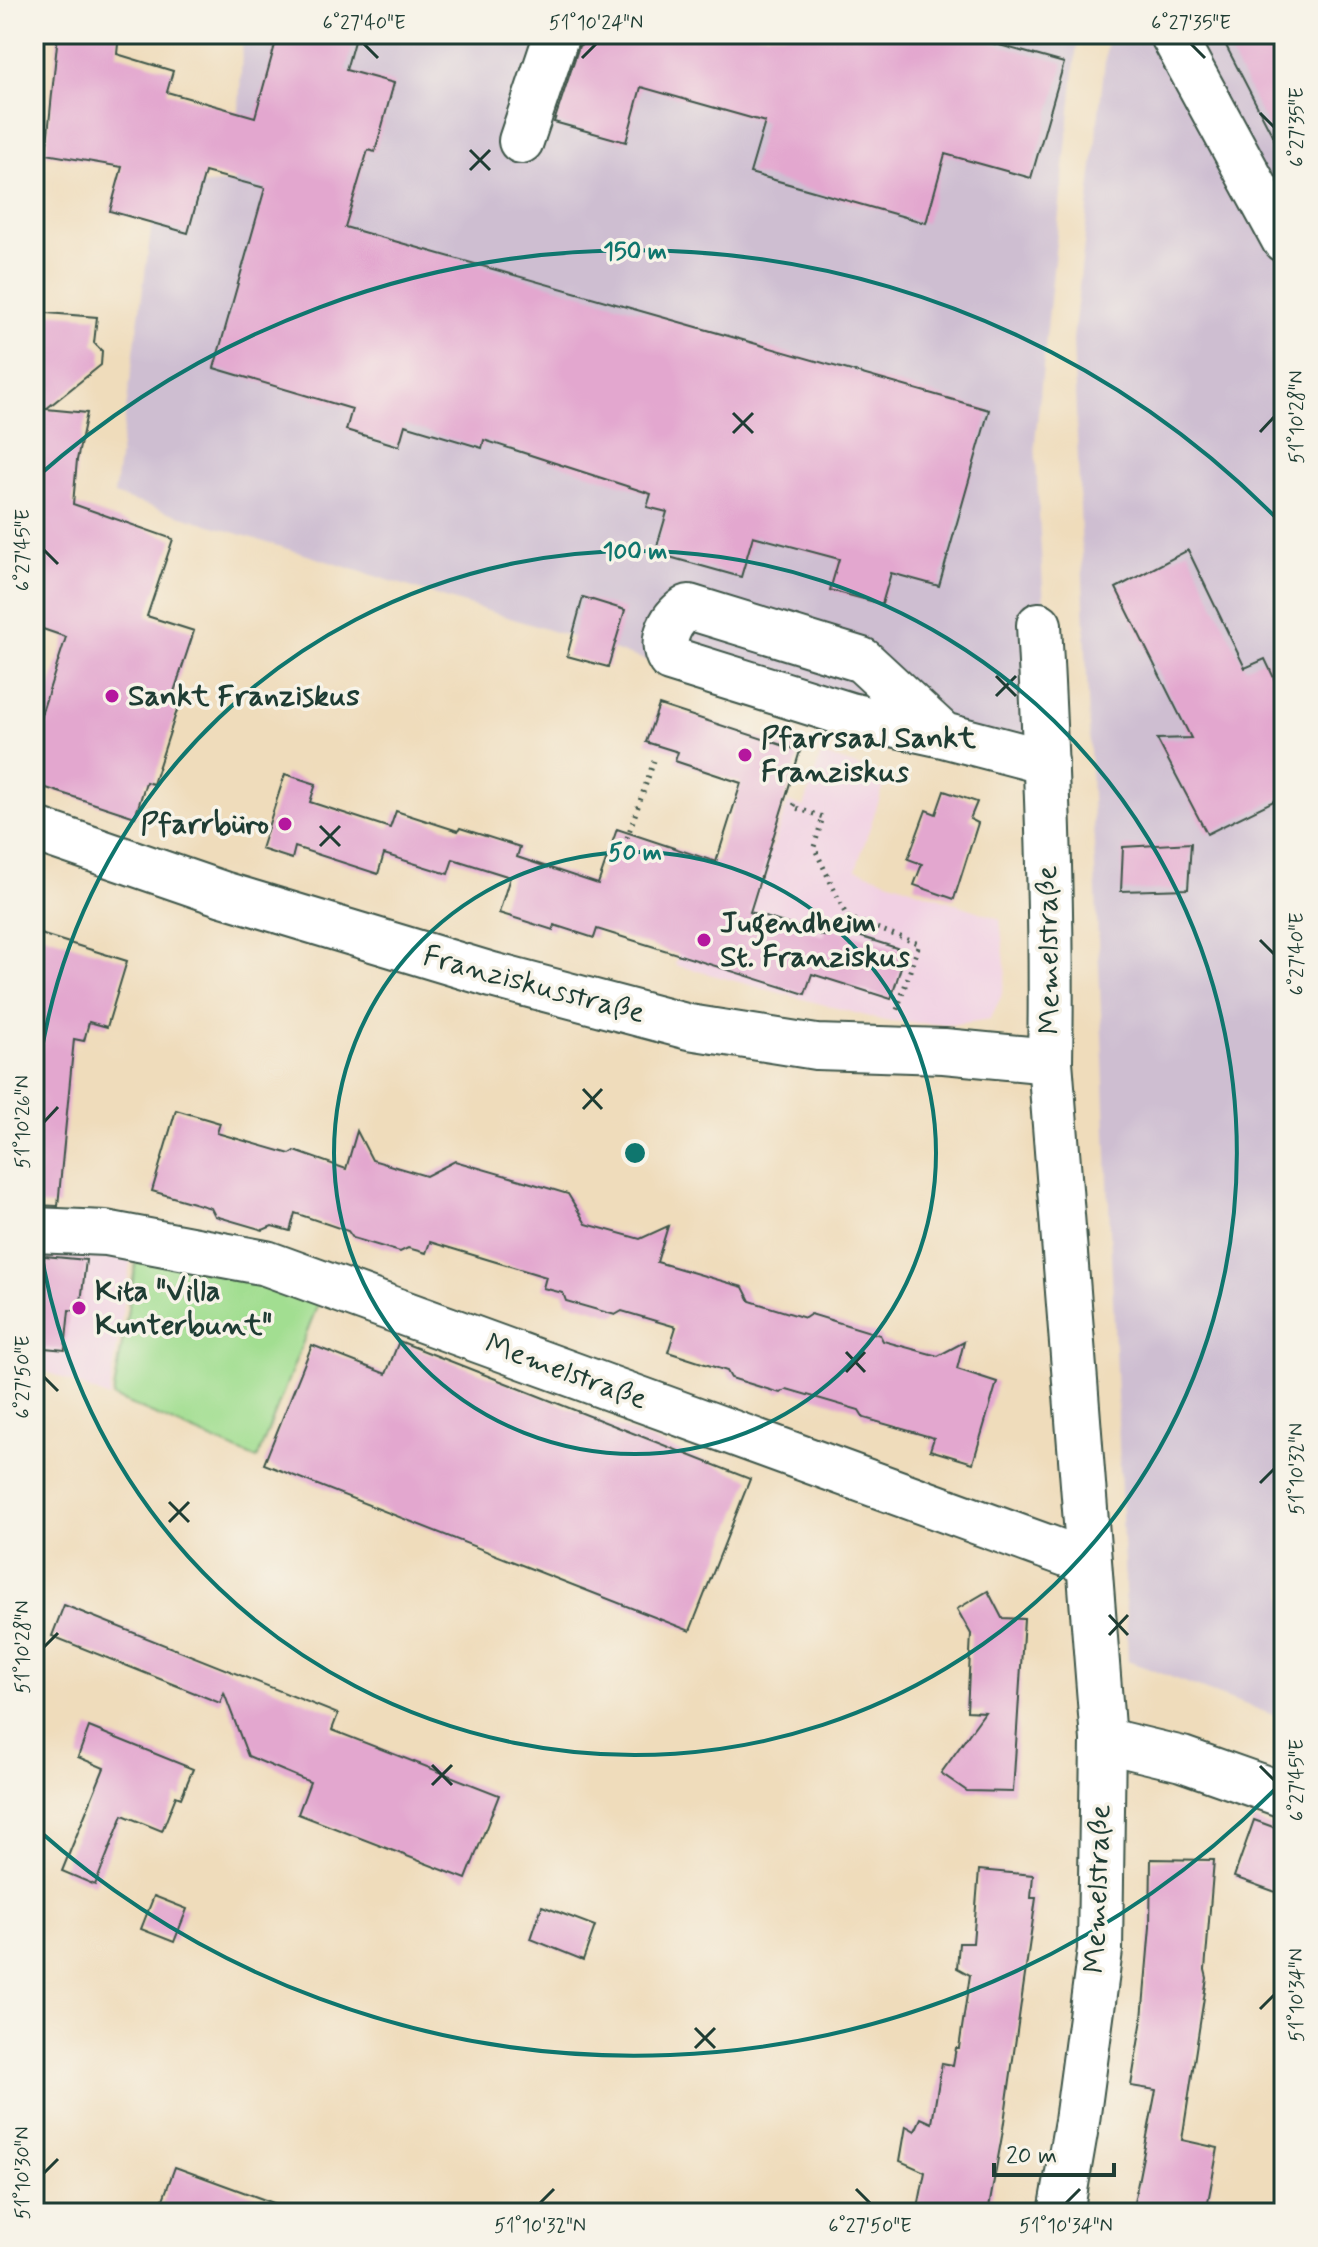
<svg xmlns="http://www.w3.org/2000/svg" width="1318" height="2247" viewBox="0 0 1318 2247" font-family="Mynerve,sans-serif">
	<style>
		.built { fill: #f1d0e3 }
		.industrial { fill: #cebed1 }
		.green { fill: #a2de91; stroke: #608e62; stroke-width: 2 }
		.building { fill: #e3a7cf }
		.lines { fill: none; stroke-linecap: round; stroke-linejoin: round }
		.minor-casing { stroke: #3e5548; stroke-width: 48 }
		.path { stroke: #3e5548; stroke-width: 5; stroke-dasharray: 2 6; stroke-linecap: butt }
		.minor { stroke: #fff; stroke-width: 44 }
		.ticks { fill: none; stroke: #1f3d34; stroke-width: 3 }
		.ring { fill: none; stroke: #0f766e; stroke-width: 4 }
		.poi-dot { fill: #b5179e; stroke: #f7f3e8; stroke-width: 3 }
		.labels { text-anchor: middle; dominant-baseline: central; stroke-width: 7; stroke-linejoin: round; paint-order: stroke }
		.poi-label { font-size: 30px; font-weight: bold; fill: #1f3d34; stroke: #f7f3e8; text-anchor: start }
		.street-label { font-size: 30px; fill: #1f3d34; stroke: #f7f3e8 }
		.centre { fill: #0f766e; stroke: #f7f3e8; stroke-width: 4 }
		.ring-label { font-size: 24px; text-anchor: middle; font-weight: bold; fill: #0f766e; stroke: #f7f3e8; stroke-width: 7; stroke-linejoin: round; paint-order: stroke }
		.neatline { fill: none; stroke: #1f3d34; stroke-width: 3 }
		.ticks-label { font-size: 20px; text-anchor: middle; fill: #1f3d34 }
	</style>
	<rect width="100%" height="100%" fill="#f7f3e8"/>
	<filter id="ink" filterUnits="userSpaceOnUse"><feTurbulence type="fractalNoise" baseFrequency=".0125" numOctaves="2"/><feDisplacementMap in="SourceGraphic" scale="16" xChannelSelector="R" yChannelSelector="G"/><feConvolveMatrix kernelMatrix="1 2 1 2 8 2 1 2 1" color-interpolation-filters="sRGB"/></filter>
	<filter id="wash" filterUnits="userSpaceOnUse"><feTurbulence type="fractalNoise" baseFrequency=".006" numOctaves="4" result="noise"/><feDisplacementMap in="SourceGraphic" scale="32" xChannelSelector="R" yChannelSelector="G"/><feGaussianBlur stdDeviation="1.8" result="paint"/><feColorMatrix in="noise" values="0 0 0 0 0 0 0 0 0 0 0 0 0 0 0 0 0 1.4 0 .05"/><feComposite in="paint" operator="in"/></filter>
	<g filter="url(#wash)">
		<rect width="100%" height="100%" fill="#efdcbb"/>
		<g class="built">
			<polygon points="821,754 887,776 856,869 1000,919 1006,973 1001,997 990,1019 950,1025 885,1021 675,965 690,912 733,835 772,848 788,802 804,807"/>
			<polygon points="34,1243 132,1251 109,1398 34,1366"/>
		</g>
		<g class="industrial">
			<polygon points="243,34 1078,34 1035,442 1054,787 114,495 157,188 235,182"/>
			<polygon points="1108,34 1284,34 1284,1719 1128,1661 1073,340"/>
		</g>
		<polygon class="green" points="137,1256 321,1296 257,1459 113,1397"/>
		<g id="blocks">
			<g class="building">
				<polygon points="58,34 119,34 117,54 173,71 167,92 255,117 278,34 356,34 346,70 394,83 375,152 368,150 345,227 989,410 939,586 891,573 882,604 830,590 839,559 753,536 741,577 655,553 667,512 647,507 651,494 484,440 482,448 405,425 399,446 346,430 352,409 214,368 265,188 205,172 188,233 110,211 122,167 46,154"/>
				<polygon points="599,34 960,34 1064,63 1031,178 945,154 926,223 750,173 765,122 641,87 626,142 554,122 579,46"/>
				<polygon points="1220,34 1284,34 1284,158"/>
				<polygon points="34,312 97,317 94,343 102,351 101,365 46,409 87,413 77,460 73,504 173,539 147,616 194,631 173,695 181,698 153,784 146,782 135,817 34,784 34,737 66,637 34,626"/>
				<polygon points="1188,550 1245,668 1265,659 1284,699 1284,796 1207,834 1157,739 1191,738 1116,588"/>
				<polygon points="583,597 625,610 608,667 567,656"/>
				<polygon points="659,705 800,751 750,912 824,936 827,926 906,951 891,999 812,974 805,994 597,929 594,938 554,925 553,930 499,913 510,877 453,859 448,874 384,854 378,874 295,847 292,859 261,849 285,774 316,784 310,802 390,828 396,811 458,831 460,828 520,847 517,857 598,884 617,829 716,862 741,783 675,761 678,752 646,742"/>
				<polygon points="944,791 977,802 970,819 978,823 954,899 914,885 922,864 908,859 926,810 936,814"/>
				<polygon points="1191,843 1188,889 1121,891 1123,847"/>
				<polygon points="34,932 127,961 107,1027 89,1022 84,1041 74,1039 58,1206 34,1205"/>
				<polygon points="176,1110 220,1123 217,1133 290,1154 295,1151 346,1169 357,1131 372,1160 426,1176 455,1161 531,1183 568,1194 586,1224 640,1239 668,1226 657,1262 743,1287 750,1301 805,1318 811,1314 880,1335 883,1341 938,1356 964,1342 957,1369 997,1382 973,1463 930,1450 934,1438 864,1418 859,1410 787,1389 780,1393 731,1378 727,1371 668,1352 676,1327 622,1311 615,1315 566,1301 563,1293 543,1288 546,1277 430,1242 426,1253 408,1248 400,1252 353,1238 348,1231 295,1213 290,1231 272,1226 263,1230 215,1216 211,1208 152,1191"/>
				<polygon points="34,1255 86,1260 80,1311 69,1310 65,1350 34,1347"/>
				<polygon points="399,1341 750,1479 690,1631 264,1464 312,1345 386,1374"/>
				<polygon points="988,1591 1002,1618 1024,1619 1013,1792 967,1791 941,1773 985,1712 967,1711 971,1634 957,1609"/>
				<polygon points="64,1605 338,1714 332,1730 499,1795 466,1879 298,1814 310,1782 248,1756 224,1693 220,1703 52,1636"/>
				<polygon points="89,1727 193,1769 181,1798 176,1796 162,1831 123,1815 95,1885 62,1871 104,1768 78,1757"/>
				<polygon points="1254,1820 1284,1831 1284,1895 1234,1877"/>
				<polygon points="1151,1859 1214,1860 1205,1970 1207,1978 1182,2140 1218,2148 1206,2213 1132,2213 1156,2090 1131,2086 1142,2019 1150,1927"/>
				<polygon points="979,1870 1033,1875 1031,1898 1036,1898 1002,2136 988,2213 917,2213 925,2172 900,2161 906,2126 915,2131 921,2118 932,2123 942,2063 953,2065 956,2048 959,2048 970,1975 957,1968 959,1943 973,1943"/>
				<polygon points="154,1896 187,1909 174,1942 141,1929"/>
				<polygon points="542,1906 595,1926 583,1960 531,1939"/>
				<polygon points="175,2167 290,2209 289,2213 158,2213"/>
			</g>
		</g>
	</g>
	<g filter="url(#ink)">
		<use href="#blocks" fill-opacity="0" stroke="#3e5548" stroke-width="2"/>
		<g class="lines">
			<g class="minor-casing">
				<g id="minor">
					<polyline points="1172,34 1284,240"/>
					<polyline points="521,141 557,34"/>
					<path d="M1039 625C1047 770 1053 916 1050 1061L1103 1740 1100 1950 1077 2121 1061 2213"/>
					<path d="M943 735 862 660 689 607C672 616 658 641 670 659L850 715 943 735 1046 762"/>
					<polyline points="34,829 223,894 492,975 689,1027 816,1047 944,1051 1050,1061"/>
					<polyline points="34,1230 106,1233 266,1263 1088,1562"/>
					<polyline points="1103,1740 1182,1759 1284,1795"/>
				</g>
			</g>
			<g class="path">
				<polyline points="795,804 793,807 823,817 814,847 847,917 919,944 897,1010"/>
				<polyline points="627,838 654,761"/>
			</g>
			<use href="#minor" class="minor"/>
		</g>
	</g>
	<path class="ticks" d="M364 44 378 58M1191 44 1205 58M582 58 596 44M1260 113 1274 127M470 150 490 170M470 170 490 150M733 413 753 433M1260 432 1274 417M733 433 753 413M44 550 58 564M996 676 1016 696M996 696 1016 676M320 826 340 846M320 846 340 826M1260 940 1274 954M583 1089 602 1109M583 1109 602 1089M44 1122 58 1107M846 1352 865 1372M846 1372 865 1352M44 1377 58 1391M1260 1483 1274 1469M169 1502 189 1522M169 1522 189 1502M1109 1615 1128 1635M1109 1635 1128 1615M44 1647 58 1633M432 1765 452 1785M1260 1766 1274 1780M432 1785 452 1765M1260 2009 1274 1995M695 2028 715 2048M695 2048 715 2028M44 2173 58 2159M856 2189 870 2203M540 2203 554 2189M1066 2203 1080 2189"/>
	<g class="ring">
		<circle cx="635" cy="1153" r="301"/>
		<path d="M34 1116A602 602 0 1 1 34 1190"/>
		<path d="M1284 1780A902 902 0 0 1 37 1829M37 477A902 902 0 0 1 1284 526"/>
	</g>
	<g class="poi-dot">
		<circle cx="112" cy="696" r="8"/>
		<circle cx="745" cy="755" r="8"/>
		<circle cx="285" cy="824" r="8"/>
		<circle cx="704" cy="940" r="8"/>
		<circle cx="79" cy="1308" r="8"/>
	</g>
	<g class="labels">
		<g class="poi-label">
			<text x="128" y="696">Sankt Franziskus</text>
			<text x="761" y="738">Pfarrsaal Sankt<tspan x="761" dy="34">Franziskus</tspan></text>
			<text x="269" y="824" text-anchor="end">Pfarrbüro</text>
			<text x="720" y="923">Jugendheim<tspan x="720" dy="34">St. Franziskus</tspan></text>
			<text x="95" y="1291">Kita "Villa<tspan x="95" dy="34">Kunterbunt"</tspan></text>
		</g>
		<g class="street-label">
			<text transform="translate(1049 950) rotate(-91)">Memelstraße</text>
			<text transform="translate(534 985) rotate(15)">Franziskusstraße</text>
			<text transform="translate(566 1372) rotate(20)">Memelstraße</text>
			<text transform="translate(1098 1889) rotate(-88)">Memelstraße</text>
		</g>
	</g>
	<circle cx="635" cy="1153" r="12" class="centre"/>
	<g class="ring-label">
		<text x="635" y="259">150 m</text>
		<text x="635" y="559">100 m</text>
		<text x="635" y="860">50 m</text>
	</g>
	<rect width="1318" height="2247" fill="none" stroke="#f7f3e8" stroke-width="88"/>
	<path d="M994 2163v12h120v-12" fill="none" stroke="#1f3d34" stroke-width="4"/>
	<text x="1006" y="2163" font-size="24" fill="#1f3d34" stroke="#f7f3e8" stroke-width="6" paint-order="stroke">20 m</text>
	<rect x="44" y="44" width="1230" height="2159" class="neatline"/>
	<g class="ticks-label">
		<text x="364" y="29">6°27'40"E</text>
		<text x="596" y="29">51°10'24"N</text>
		<text x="1191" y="29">6°27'35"E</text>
		<text transform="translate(1296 127) rotate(-90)" y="7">6°27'35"E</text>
		<text transform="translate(1296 417) rotate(-90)" y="7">51°10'28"N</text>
		<text transform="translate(22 550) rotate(-90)" y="7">6°27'45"E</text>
		<text transform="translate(1296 954) rotate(-90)" y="7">6°27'40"E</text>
		<text transform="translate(22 1122) rotate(-90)" y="7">51°10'26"N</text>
		<text transform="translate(22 1377) rotate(-90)" y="7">6°27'50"E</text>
		<text transform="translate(1296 1469) rotate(-90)" y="7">51°10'32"N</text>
		<text transform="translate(22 1647) rotate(-90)" y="7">51°10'28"N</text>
		<text transform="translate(1296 1780) rotate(-90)" y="7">6°27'45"E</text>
		<text transform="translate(1296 1995) rotate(-90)" y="7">51°10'34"N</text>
		<text transform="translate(22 2173) rotate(-90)" y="7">51°10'30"N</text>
		<text x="540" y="2232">51°10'32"N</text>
		<text x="870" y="2232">6°27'50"E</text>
		<text x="1066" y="2232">51°10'34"N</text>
	</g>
</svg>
